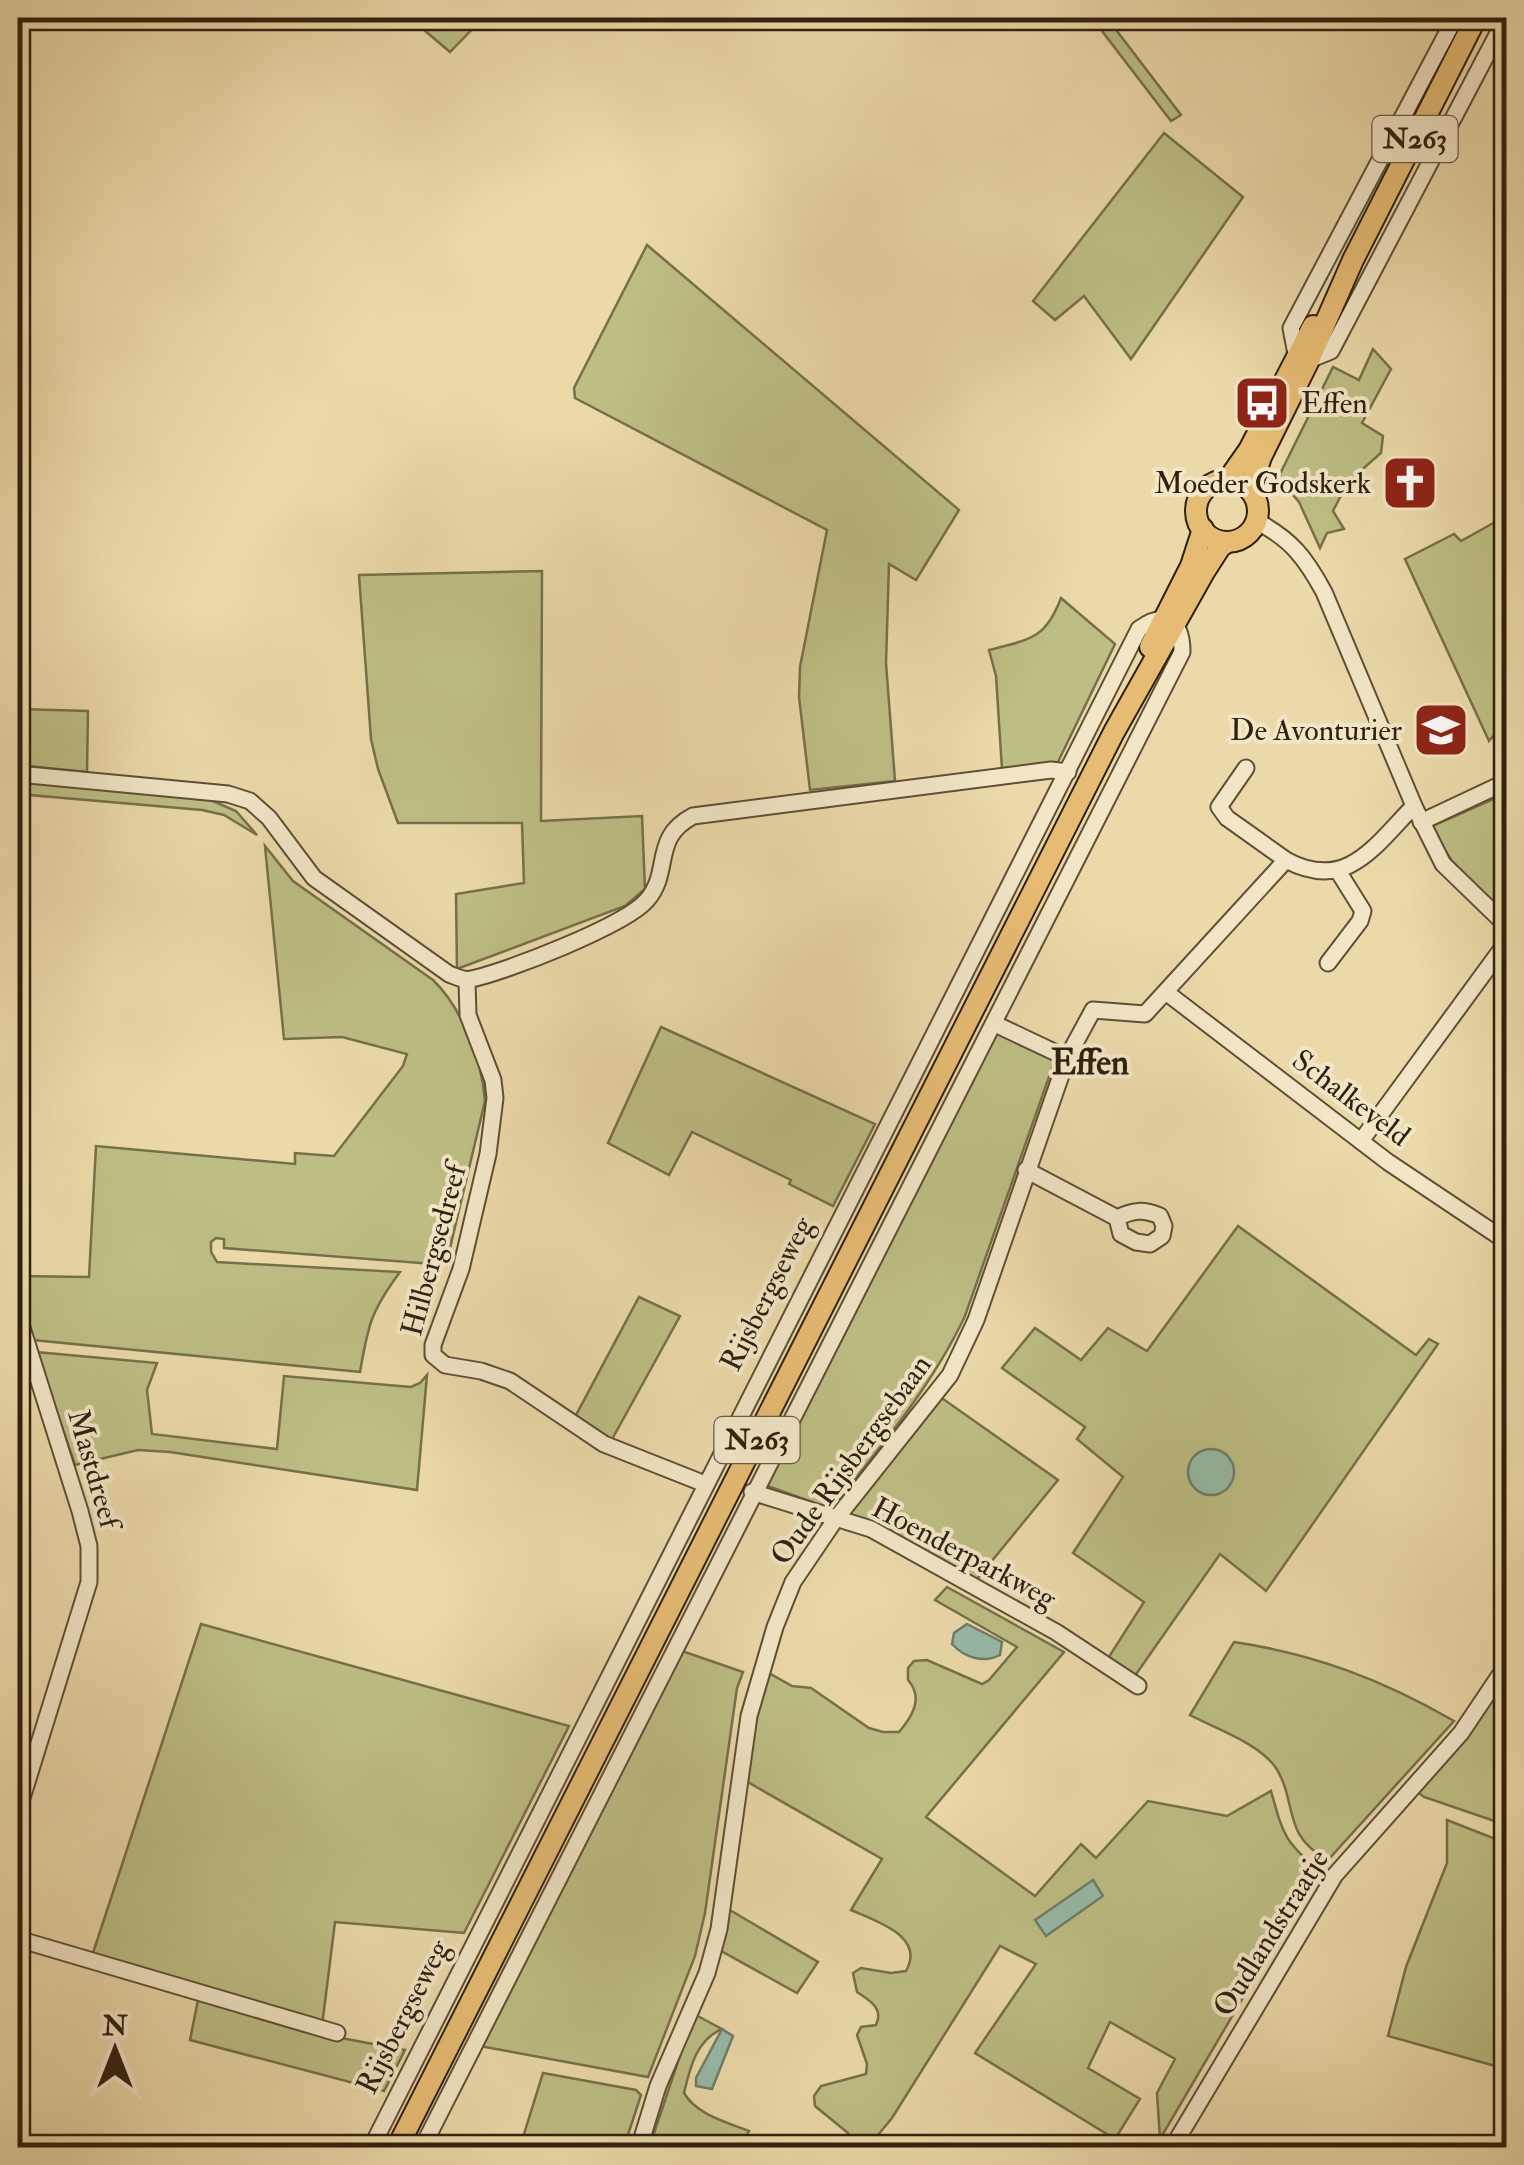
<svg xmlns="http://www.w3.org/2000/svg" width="1524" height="2165" viewBox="0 0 1524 2165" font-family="'IM FELL Double Pica',serif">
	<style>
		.green { fill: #bdbe84; stroke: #76704a; stroke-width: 2.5 }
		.water { fill: #98baa8; stroke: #6e7d6b; stroke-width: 2.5 }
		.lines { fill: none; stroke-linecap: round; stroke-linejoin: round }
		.minor-casing { stroke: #5f4f36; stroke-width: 19 }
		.major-casing { stroke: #30210f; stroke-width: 24 }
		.minor { stroke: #f2e6c7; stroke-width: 15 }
		.major { stroke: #e6bc74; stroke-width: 20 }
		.labels { text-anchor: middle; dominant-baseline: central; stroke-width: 8; stroke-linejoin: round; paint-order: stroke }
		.shield { fill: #f2e6c7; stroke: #6a5c46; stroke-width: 2.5 }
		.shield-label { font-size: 28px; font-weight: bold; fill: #30210f }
		.poi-label { font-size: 30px; fill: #30210f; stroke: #f2e6c7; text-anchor: end }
		.street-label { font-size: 30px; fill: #30210f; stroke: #f2e6c7 }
		.quarter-label { font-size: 35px; font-weight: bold; fill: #30210f; stroke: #f2e6c7 }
	</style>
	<rect width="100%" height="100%" fill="#ebd9a9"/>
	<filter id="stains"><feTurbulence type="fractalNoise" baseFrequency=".002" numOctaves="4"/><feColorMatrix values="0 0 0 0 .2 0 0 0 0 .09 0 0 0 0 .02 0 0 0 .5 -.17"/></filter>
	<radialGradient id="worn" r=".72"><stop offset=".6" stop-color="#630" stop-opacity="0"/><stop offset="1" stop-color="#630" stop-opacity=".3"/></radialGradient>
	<g class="green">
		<polygon points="410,18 483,18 450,52"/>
		<polygon points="1092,18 1107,18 1181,115 1171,121"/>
		<polygon points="1164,133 1243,197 1131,359 1084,296 1055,320 1033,301"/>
		<polygon points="647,245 959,510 916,580 889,564 886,663 895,781 810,790 799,697 800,667 827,530 575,398 574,388"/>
		<polygon points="1373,349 1391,369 1362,423 1383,436 1381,453 1348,482 1333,511 1344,529 1327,533 1320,548 1299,502 1278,478 1333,367 1359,380"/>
		<polygon points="1506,516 1506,721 1489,741 1405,559 1454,534 1461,541"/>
		<polygon points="542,571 541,821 642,816 645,889 625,906 457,969 456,894 524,883 522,823 398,823 378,769 371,739 359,575"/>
		<path d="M1061 598 1115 644 1057 764 1002 769 996 676 989 650C1030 639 1045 640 1061 598Z"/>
		<polygon points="18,709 88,711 87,772 18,765"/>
		<polygon points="18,781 206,798 236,811 257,835 224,815 202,810 18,794"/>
		<polygon points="1498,797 1506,799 1506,915 1452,861 1430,827"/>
		<path d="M265 846 293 881 433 980C462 1008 482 1060 485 1101L446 1265 224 1248V1239L216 1238 211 1242V1252L217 1262 400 1272C371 1311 368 1325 360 1372L33 1340 18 1287V1276L89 1277 96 1146 295 1164V1153L334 1156 403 1066 407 1054 342 1037 284 1039Z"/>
		<polygon points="661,1027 875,1124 833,1206 789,1184 791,1180 692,1132 669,1175 608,1143"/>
		<path d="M996 1031 1056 1057 965 1316C932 1386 880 1448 831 1509L765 1485Z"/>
		<polygon points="1238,1226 1416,1355 1429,1339 1438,1344 1266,1591 1220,1554 1132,1680 1105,1663 1144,1602 1073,1553 1123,1477 1077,1439 1085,1427 1002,1368 1035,1328 1081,1360 1108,1328 1147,1351"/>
		<polygon points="639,1297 680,1316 610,1443 575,1417"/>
		<polygon points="36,1352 157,1363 147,1390 152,1434 277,1449 284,1376 411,1387 420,1383 427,1375 417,1490 170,1452 138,1450 75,1465"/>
		<polygon points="936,1394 1058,1480 973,1584 845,1515"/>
		<path d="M947 1587 1064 1652 926 1817 1035 1896 1081 1844 1096 1858 1148 1801 1227 1816 1271 1791C1283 1834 1284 1841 1318 1870L1160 2139 1157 2093 1175 2059 1110 2022 1088 2068 1140 2099 1115 2139 975 2053 1036 1964 1000 1946 892 2118 868 2147H847L850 2141 848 2133 815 2106 814 2096 821 2086 866 2074 867 2064 857 2035 861 2027 876 2025C884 2008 870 2001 857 1992L853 1973 861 1968 891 1973 906 1971C926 1936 875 1921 851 1910L882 1859 739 1777 760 1668 792 1686 811 1688 869 1728 883 1732H899C912 1717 924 1698 908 1680V1668L914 1661 927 1660 982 1684 989 1680 1017 1647 935 1600Z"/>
		<polygon points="201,1624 569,1726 464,1933 335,1922 322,2026 92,1956"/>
		<path d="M1234 1642C1315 1654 1383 1680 1454 1721L1328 1860C1281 1835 1298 1803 1276 1768 1259 1743 1216 1729 1190 1715Z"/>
		<polygon points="682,1651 743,1672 737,1688 705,1913 695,1956 648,2077 480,2046"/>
		<polygon points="1506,1674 1506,1825 1424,1797 1416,1791"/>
		<polygon points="1447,1820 1506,1843 1506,2069 1388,2036 1406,1967 1447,1863"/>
		<polygon points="723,1906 818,1962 797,1993 714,1947"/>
		<polygon points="198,2000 304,2031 405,2050 384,2091 190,2040"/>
		<path d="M694 2014 722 2029C696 2040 690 2068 684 2093 697 2115 726 2122 749 2131L740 2147 649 2148Z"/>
		<polygon points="543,2073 636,2090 641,2095 624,2147 520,2147"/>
	</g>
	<g class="water">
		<circle cx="1211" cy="1472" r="23"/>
		<path d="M967 1624 1002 1642 1000 1655C983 1664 964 1657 952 1644L954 1633Z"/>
		<polygon points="1093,1880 1103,1896 1046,1936 1035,1920"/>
		<polygon points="722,2029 733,2036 712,2089 696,2086 696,2078"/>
	</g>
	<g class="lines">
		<g class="minor-casing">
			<g id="minor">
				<polyline points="1455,18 1291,328 1296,354 1309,360 1331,351 1506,18"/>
				<path d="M1258 522C1292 540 1306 559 1324 592L1414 806 1443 864 1506 925"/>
				<polyline points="1246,768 1219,807 1227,818 1286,860"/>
				<path d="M18 774 228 794 250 801 269 818 314 878 449 974C457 977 464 981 471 979 506 972 626 925 647 900 672 871 651 838 693 816L1051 770 1068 772"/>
				<polyline points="1421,822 1506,782"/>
				<polyline points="1328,963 1360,921 1363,911 1338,871"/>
				<polyline points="467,981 468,1015 493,1080 495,1098 488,1154 461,1269 433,1345 433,1355 445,1365 481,1371 510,1381 604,1444 705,1484"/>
				<polyline points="1167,993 1388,1162 1506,1241"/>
				<polyline points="995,1024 1067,1058"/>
				<polyline points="1361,1141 1506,943"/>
				<path d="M1026 1170 1117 1218 1121 1234 1136 1242 1150 1244 1162 1236 1164 1226 1160 1216C1143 1209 1133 1210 1117 1218"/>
				<polyline points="18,1315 80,1511 89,1546 89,1582 18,1811"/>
				<polyline points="752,1492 871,1529 1056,1632 1138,1686"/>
				<polyline points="18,1939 337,2033"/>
				<path d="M371 2148 1139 629C1166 610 1182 620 1182 652L422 2148"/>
				<path d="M639 2148 658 2086 707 1973 719 1929 749 1716 775 1627 793 1582 835 1520 950 1375 976 1320 1067 1058 1093 1010 1145 1014 1286 860C1347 893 1375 845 1414 806"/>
				<polyline points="1172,2148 1335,1875 1461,1733 1506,1666"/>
			</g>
		</g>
		<g class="major-casing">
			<g id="major">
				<polyline points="1228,480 1249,450 1313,326"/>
				<circle cx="1227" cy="511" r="31"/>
				<polyline points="1250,490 1261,457 1309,360 1353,260 1476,18"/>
				<polyline points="1150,647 1191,566 1203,529"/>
				<polyline points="397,2148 1114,732 1204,572 1220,547 1227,542"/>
			</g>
		</g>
		<use href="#minor" class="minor"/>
		<use href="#major" class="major"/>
	</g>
	<defs>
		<g id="bus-square" transform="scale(2.875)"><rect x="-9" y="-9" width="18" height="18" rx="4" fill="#8f2418" stroke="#f2e6c7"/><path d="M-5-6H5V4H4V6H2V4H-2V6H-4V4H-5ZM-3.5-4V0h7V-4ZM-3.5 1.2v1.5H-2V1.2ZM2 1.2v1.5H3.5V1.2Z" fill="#fff"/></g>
		<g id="church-square" transform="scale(2.875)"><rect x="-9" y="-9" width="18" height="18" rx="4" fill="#8f2418" stroke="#f2e6c7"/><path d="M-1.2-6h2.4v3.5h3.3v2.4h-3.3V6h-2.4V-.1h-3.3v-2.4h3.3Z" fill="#fff"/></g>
		<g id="school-square" transform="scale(2.875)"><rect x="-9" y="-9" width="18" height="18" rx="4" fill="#8f2418" stroke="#f2e6c7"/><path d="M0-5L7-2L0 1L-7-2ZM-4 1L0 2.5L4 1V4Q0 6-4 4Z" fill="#fff"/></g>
	</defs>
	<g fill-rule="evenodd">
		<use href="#bus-square" x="1262" y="403"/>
		<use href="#church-square" x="1410" y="483"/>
		<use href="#school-square" x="1441" y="730"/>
	</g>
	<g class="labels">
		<g class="shield">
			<rect x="1372.5" y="116" width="85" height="46" rx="8"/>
			<rect x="714.5" y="1417" width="85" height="46" rx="8"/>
		</g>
		<g class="shield-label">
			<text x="1415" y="139">N263</text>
			<text x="757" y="1440">N263</text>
		</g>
		<g class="poi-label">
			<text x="1301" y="403" text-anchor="start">Effen</text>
			<text x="1371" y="483">Moeder Godskerk</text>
			<text x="1402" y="730">De Avonturier</text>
		</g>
		<g class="street-label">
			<text transform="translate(1351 1098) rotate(37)">Schalkeveld</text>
			<text transform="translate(434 1250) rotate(-75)">Hilbergsedreef</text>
			<text transform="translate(767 1294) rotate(-63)">Rijsbergseweg</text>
			<text transform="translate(851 1460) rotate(-54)">Oude Rijsbergsebaan</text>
			<text transform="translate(94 1469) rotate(74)">Mastdreef</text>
			<text transform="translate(964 1553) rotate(28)">Hoenderparkweg</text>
			<text transform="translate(1271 1933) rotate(-58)">Oudlandstraatje</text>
			<text transform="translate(403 2017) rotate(-63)">Rijsbergseweg</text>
		</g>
		<g class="quarter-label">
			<text x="1090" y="1063">Effen</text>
		</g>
	</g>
	<rect width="1524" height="2165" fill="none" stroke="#ebd9a9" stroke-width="60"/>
	<rect x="20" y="20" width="1484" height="2125" fill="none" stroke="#30210f" stroke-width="5"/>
	<rect x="30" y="30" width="1464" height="2105" fill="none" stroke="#30210f" stroke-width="2.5"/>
	<g transform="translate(115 2050)" stroke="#f2e6c7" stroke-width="8" paint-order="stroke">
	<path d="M0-8L18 38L0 25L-18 38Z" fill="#30210f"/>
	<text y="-15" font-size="28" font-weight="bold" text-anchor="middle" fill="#30210f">N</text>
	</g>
	<rect width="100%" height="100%" filter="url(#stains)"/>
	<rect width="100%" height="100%" fill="url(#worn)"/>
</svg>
